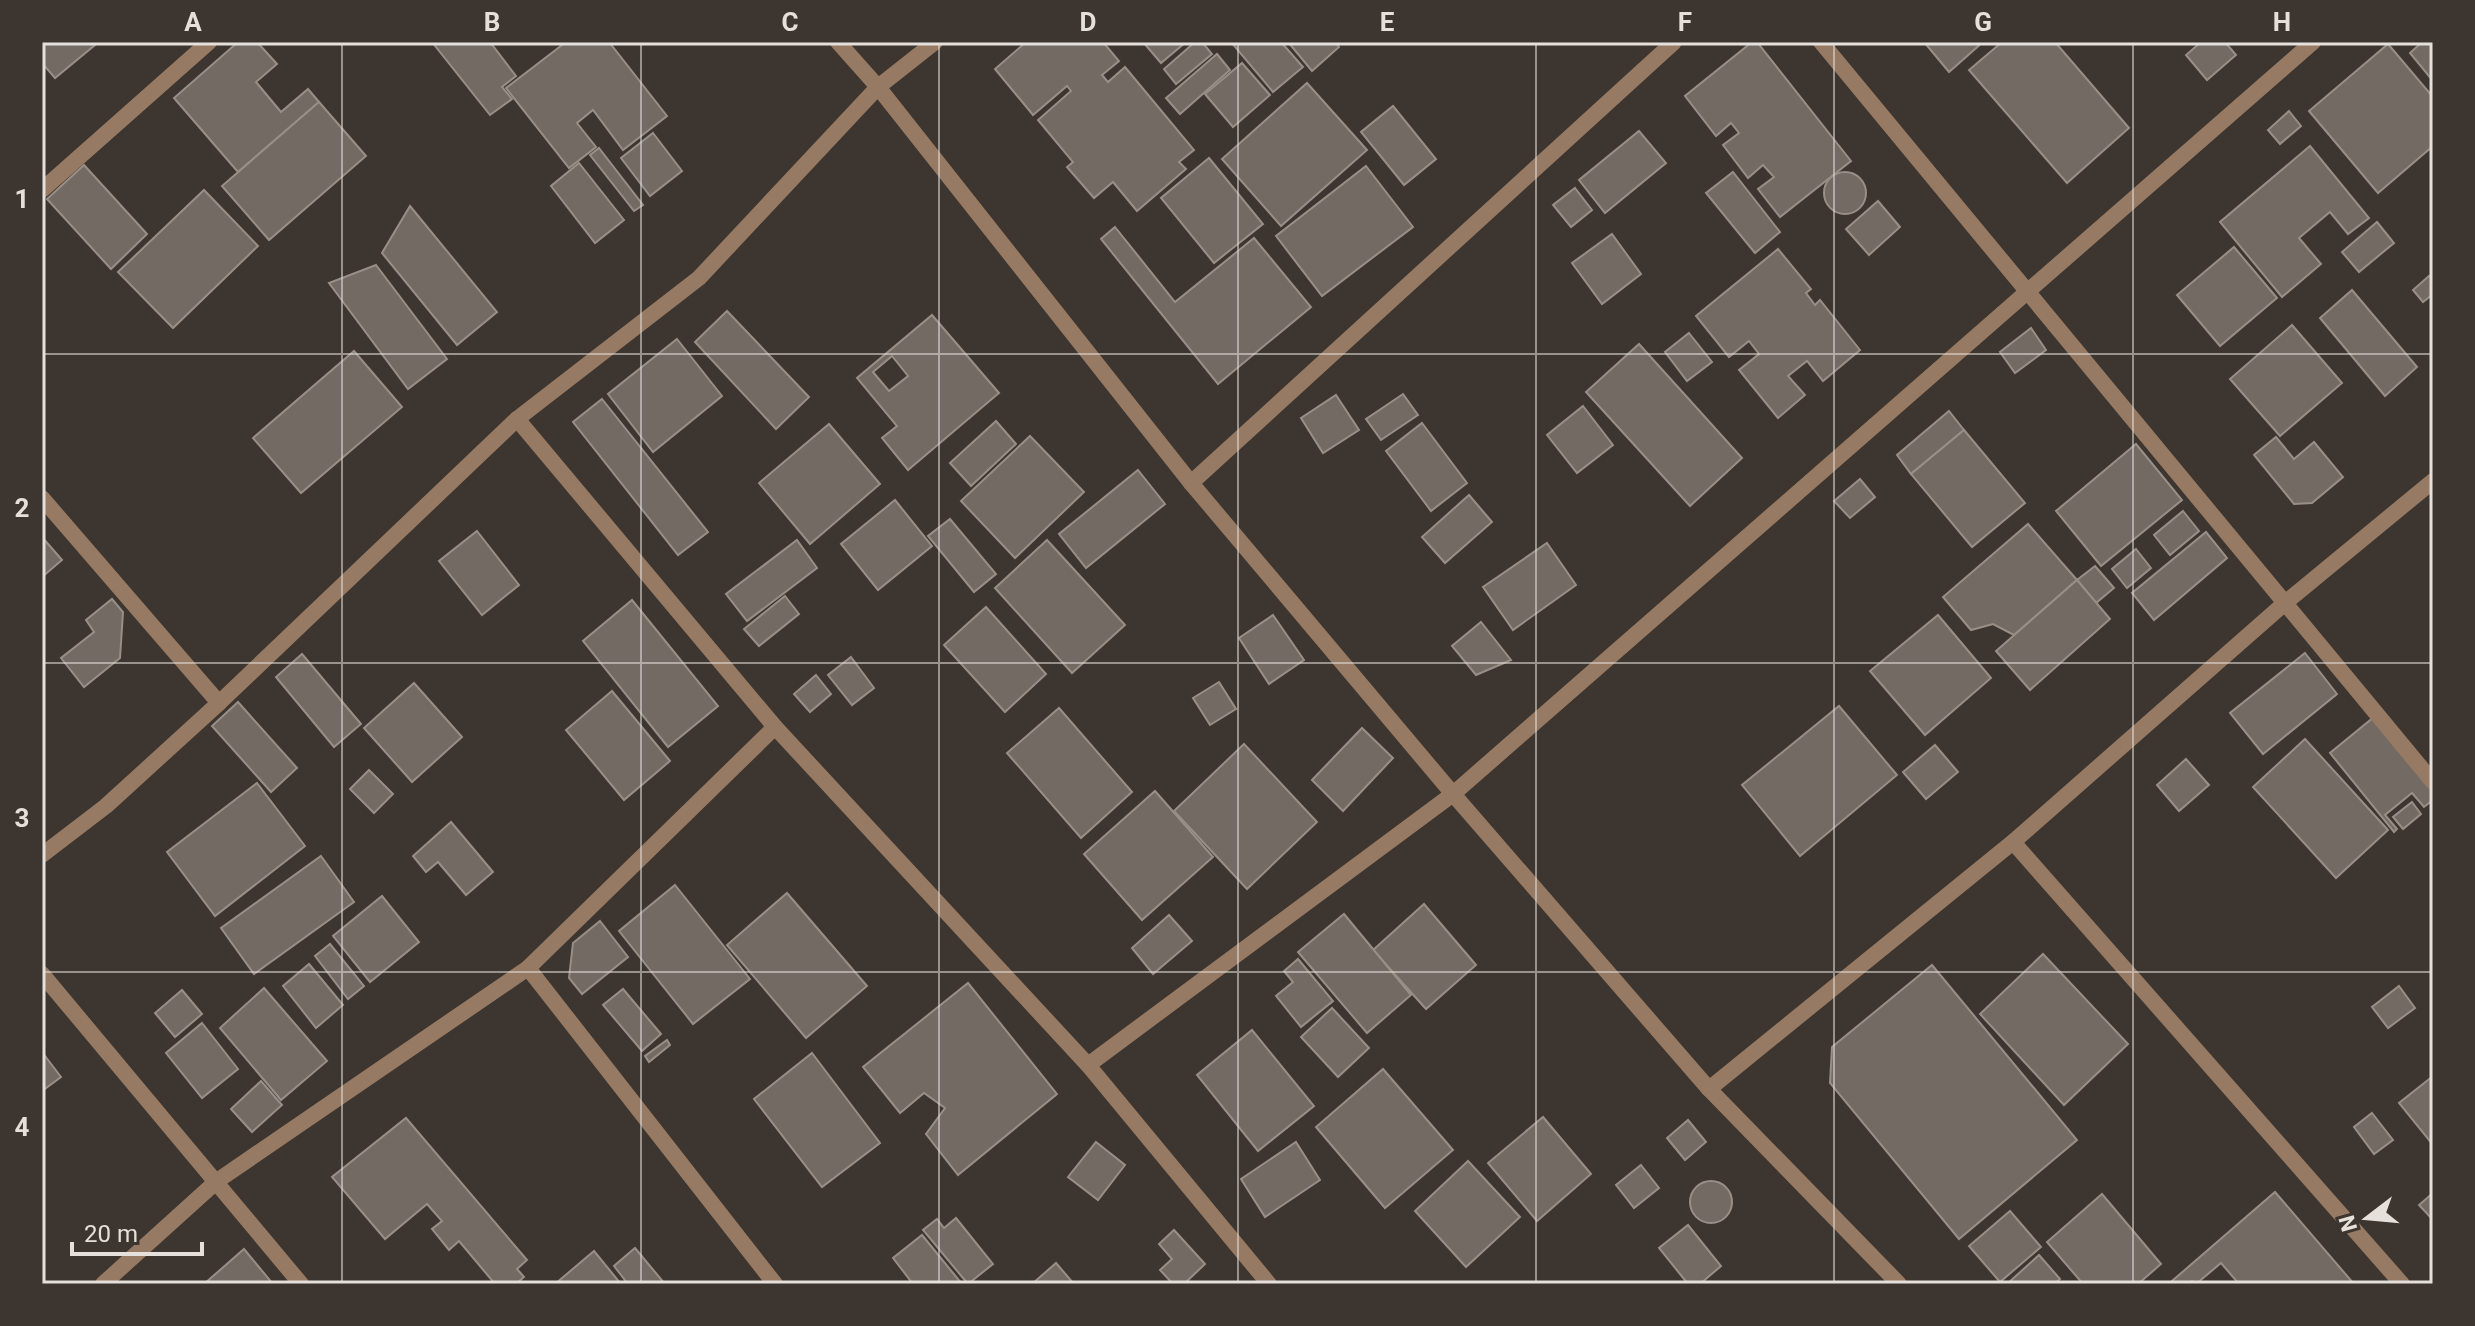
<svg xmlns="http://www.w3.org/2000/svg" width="2475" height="1326" viewBox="0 0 2475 1326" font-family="Roboto,sans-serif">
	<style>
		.building { fill: #736a63; stroke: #988f87; stroke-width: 2; fill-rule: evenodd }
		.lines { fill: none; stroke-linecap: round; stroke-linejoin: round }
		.street { stroke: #977a63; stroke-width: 16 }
		.grid { fill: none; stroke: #e5e0dc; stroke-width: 2; stroke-opacity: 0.55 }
		.neatline { fill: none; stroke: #e5e0dc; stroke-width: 3 }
		.grid-label { font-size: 26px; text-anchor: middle; font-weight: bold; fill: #e5e0dc }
	</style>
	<rect width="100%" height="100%" fill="#3d352f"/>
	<g class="building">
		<polygon points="42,42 93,42 95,45 55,78 42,63"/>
		<polygon points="238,42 257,42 277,64 256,82 281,112 308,89 319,102 238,172 174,98"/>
		<polygon points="432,42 490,42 516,76 502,87 512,99 490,115"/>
		<polygon points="566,42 609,42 667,116 623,150 593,110 577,123 596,147 569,168 506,88"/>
		<polygon points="1026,42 1103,42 1119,61 1102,75 1108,82 1125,67 1194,150 1179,162 1186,169 1137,211 1113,182 1094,198 1067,167 1073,162 1038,120 1071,91 1067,86 1033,115 995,69"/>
		<polygon points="1143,42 1186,42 1161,63"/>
		<polygon points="1195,42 1202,42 1212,54 1176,84 1164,69"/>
		<polygon points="1231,42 1281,42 1303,67 1273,92"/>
		<polygon points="1288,42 1335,42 1339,47 1312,71"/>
		<polygon points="1752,42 1757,42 1851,161 1780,217 1758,189 1774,177 1763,165 1748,178 1723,145 1739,133 1731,123 1716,136 1685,96"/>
		<polygon points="1924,42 1983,42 1949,72"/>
		<polygon points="2002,42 2055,42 2129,128 2067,183 1969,70"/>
		<polygon points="2201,42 2225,42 2236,55 2207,80 2186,55"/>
		<polygon points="2422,42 2433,42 2433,81 2410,53"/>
		<polygon points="2388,44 2433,97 2433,146 2378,193 2309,111"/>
		<polygon points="1217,54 1230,70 1180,114 1166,98"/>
		<polygon points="1242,63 1270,95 1233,127 1205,94"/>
		<polygon points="1307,83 1367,150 1281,226 1222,159"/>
		<polygon points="319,102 366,156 269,240 222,186"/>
		<polygon points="1393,106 1436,159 1404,185 1361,132"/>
		<polygon points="2289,111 2301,126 2280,144 2268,130"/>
		<polygon points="1639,131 1666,163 1605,213 1579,180"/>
		<polygon points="653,133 682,171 650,196 621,158"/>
		<polygon points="2310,146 2369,218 2348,234 2330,212 2299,238 2321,264 2282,297 2220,222"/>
		<polygon points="599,148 643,205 634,211 590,155"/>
		<polygon points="1209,158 1263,224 1214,263 1161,198"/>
		<polygon points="579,163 624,220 595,243 551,186"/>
		<polygon points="84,165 147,234 111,269 47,199"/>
		<polygon points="1366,166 1413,227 1322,296 1276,236"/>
		<polygon points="1733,172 1780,232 1755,253 1706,193"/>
		<circle cx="1845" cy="193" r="21"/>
		<polygon points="1575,188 1592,210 1571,227 1553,205"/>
		<polygon points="204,190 258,246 173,328 118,272"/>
		<polygon points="1878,201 1900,227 1869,255 1846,229"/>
		<polygon points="410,206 497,312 457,345 382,253"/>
		<polygon points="2377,222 2394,243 2359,272 2342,252"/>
		<polygon points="1115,227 1175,302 1254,238 1311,307 1218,384 1101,239"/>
		<polygon points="1612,234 1641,274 1602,304 1572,263"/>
		<polygon points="2234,247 2277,298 2220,346 2177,295"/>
		<polygon points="1778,249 1811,289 1806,293 1815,305 1820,300 1860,350 1823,381 1807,361 1788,376 1805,395 1778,418 1739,370 1759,354 1749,341 1729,357 1696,316"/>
		<polygon points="376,265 447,359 408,389 329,283"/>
		<polygon points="2429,276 2433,281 2433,294 2423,302 2413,290"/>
		<polygon points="2352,290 2417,367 2385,396 2320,318"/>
		<polygon points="727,311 809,397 776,429 695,342"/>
		<path d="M932 315 999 393 908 470 882 438 897 426 857 378ZM892 356 908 376 889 391 873 372Z"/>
		<polygon points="2292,325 2342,383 2280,436 2230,379"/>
		<polygon points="2031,328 2046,350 2015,373 2000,352"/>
		<polygon points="1689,333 1712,362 1687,381 1665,352"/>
		<polygon points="677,339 722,396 653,452 608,394"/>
		<polygon points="1639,344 1742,458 1690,506 1586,392"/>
		<polygon points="354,351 402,407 301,493 253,438"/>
		<polygon points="1403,394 1418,415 1381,440 1366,419"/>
		<polygon points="1336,395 1359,430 1323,453 1301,418"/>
		<polygon points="602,399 708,532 678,555 573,422"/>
		<polygon points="1583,406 1613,445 1577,473 1547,435"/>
		<polygon points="1949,411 1964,430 1911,474 1897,455"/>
		<polygon points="996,421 1016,444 971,486 950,463"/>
		<polygon points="1422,423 1467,483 1431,511 1386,451"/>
		<polygon points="829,424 880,484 810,544 759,483"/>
		<polygon points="1964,430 2025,503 1972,547 1911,474"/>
		<polygon points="1030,436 1084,492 1015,558 961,501"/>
		<polygon points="2276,437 2294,459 2314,442 2343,477 2312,503 2294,504 2254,455"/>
		<polygon points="2136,444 2182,500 2101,566 2056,511"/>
		<polygon points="1138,470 1165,504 1086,568 1059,534"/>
		<polygon points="1860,479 1875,497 1850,518 1834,501"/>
		<polygon points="1469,495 1492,522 1445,563 1422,537"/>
		<polygon points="895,500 932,546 878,590 841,544"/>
		<polygon points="2183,511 2199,531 2170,555 2154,535"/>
		<polygon points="950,519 996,574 974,592 928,536"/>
		<polygon points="2028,524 2077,580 2014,635 1993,624 1971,630 1943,597"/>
		<polygon points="477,531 519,585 482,615 439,561"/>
		<polygon points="2206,532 2227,558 2154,620 2132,593"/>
		<polygon points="42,537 62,560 42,577"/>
		<polygon points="797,540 817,568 747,621 726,594"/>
		<polygon points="1047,540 1125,625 1072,673 995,588"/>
		<polygon points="1547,543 1576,585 1513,630 1483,587"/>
		<polygon points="2136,549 2151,568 2127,588 2112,569"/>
		<polygon points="2095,566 2114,588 2096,603 2077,580"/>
		<polygon points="2077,580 2110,619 2030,690 1996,651"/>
		<polygon points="785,596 799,614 759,646 744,629"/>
		<polygon points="112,599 123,612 120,658 84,687 61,658 94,632 86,620"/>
		<polygon points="632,600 718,706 668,747 583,641"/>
		<polygon points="986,607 1046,674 1005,712 944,645"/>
		<polygon points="1273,615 1304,660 1269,684 1239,638"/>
		<polygon points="1938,615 1991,678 1925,735 1870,671"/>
		<polygon points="1481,622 1511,660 1476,675 1452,646"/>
		<polygon points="2305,653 2337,694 2263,754 2230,713"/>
		<polygon points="302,654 361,724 334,747 276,677"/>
		<polygon points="851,657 874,688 852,705 828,675"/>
		<polygon points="816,675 831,694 810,712 794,694"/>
		<polygon points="1219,682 1236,709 1210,725 1193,698"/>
		<polygon points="414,683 462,737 412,782 364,728"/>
		<polygon points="612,691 670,761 624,800 566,730"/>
		<polygon points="238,702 297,768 271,792 212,726"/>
		<polygon points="1839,706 1897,775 1800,856 1742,785"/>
		<polygon points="1059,708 1132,792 1081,838 1007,753"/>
		<polygon points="2374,717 2433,790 2433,800 2424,807 2412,793 2385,815 2397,829 2394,832 2330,753"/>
		<polygon points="1362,728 1393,758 1343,811 1312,780"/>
		<polygon points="2305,739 2388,830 2336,878 2253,787"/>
		<polygon points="1244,744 1317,822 1247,889 1174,811"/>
		<polygon points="1935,745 1958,772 1926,799 1903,772"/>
		<polygon points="2186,759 2209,785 2179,811 2157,785"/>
		<polygon points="369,770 393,794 374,813 350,789"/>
		<polygon points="257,783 305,846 215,916 167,852"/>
		<polygon points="1155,791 1213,857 1142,920 1084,854"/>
		<polygon points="2412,802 2421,814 2403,829 2393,817"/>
		<polygon points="451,822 493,872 466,895 438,862 426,872 413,856"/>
		<polygon points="321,856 354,902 254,974 221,928"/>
		<polygon points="675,885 750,979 693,1024 619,931"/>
		<polygon points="787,893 867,986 806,1038 727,945"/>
		<polygon points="382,896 419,942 370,982 333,936"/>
		<polygon points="1424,904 1476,965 1426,1009 1373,950"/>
		<polygon points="1344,914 1411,995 1367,1033 1298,952"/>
		<polygon points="1169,915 1192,941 1153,974 1132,948"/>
		<polygon points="600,921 628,957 582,994 569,978 573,943"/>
		<polygon points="330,944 364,986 348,999 315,956"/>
		<polygon points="2043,954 2128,1044 2064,1105 1980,1014"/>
		<polygon points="1298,959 1333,1001 1301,1027 1276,996 1293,982 1284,971"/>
		<polygon points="309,964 343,1005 316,1028 283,986"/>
		<polygon points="1932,965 2077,1140 1959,1239 1830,1083 1832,1047"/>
		<polygon points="968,983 1057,1094 958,1175 926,1134 945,1108 924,1093 900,1113 863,1067"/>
		<polygon points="2399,986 2415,1008 2388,1028 2372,1007"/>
		<polygon points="264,988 327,1061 281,1100 220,1028"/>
		<polygon points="623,989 661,1034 642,1051 603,1005"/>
		<polygon points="182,990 202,1014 175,1037 155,1013"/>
		<polygon points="1332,1008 1369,1048 1338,1077 1301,1037"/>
		<polygon points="202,1023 238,1069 202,1098 166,1053"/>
		<polygon points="1252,1030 1314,1106 1258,1151 1197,1075"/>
		<polygon points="667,1040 670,1045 649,1062 645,1056"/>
		<polygon points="42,1052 61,1077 42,1091"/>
		<polygon points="812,1053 880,1143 822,1187 754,1099"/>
		<polygon points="1383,1069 1453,1150 1385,1208 1316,1127"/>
		<polygon points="2433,1076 2433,1145 2399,1103"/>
		<polygon points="261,1081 282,1105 252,1132 231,1109"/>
		<polygon points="2372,1113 2393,1140 2374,1154 2354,1127"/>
		<polygon points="1543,1117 1591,1174 1537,1221 1488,1163"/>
		<polygon points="406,1118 527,1260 517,1269 524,1277 516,1284 495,1284 459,1241 449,1250 432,1229 442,1221 427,1204 385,1239 332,1177"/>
		<polygon points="1688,1120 1706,1142 1685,1160 1667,1138"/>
		<polygon points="1096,1142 1125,1165 1098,1200 1068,1177"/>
		<polygon points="1296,1142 1320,1180 1265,1217 1241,1179"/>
		<polygon points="1468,1161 1520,1217 1466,1267 1415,1211"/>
		<polygon points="1641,1165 1659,1188 1634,1208 1616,1185"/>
		<circle cx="1711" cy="1202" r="21"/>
		<polygon points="2275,1192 2354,1284 2239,1284 2221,1263 2196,1284 2192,1281 2188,1284 2174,1284 2172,1281"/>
		<polygon points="2433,1193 2433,1220 2419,1205"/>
		<polygon points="2102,1194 2161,1264 2138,1284 2083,1284 2047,1242"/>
		<polygon points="2010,1211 2041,1247 2000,1282 1969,1246"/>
		<polygon points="956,1218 993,1264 968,1284 923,1230 937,1219 944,1228"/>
		<polygon points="1688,1225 1721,1266 1700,1284 1688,1284 1659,1248"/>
		<polygon points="1174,1230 1205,1264 1184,1284 1173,1284 1160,1270 1172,1259 1159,1244"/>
		<polygon points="922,1235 962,1284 913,1284 893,1258"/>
		<polygon points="635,1248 665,1284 628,1284 614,1266"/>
		<polygon points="244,1249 273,1284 204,1284"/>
		<polygon points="594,1251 621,1284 555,1284"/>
		<polygon points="2039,1255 2060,1279 2054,1284 2007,1284"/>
		<polygon points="1056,1263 1074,1284 1032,1284"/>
	</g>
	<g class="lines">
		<g class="street">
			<polyline points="838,42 878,87 1191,483 1453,794 1709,1089 1899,1284"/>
			<polyline points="1821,42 2433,782"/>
			<polyline points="42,190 209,42"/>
			<polyline points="517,419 775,727 1088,1065 1269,1284"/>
			<polyline points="1191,483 1674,42"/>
			<polyline points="42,498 219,703"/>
			<polyline points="2013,842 2402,1284"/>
			<polyline points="42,855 106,806 219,703 517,419 699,278 878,87 935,42"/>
			<polyline points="528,968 775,1284"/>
			<polyline points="42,974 301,1284"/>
			<polyline points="1088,1065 1453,794 2313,42"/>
			<polyline points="1709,1089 2013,842 2286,602 2433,481"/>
			<polyline points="103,1284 217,1181 528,968 775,727"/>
		</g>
	</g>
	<path class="grid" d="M342 42V1284M641 42V1284M939 42V1284M1238 42V1284M1536 42V1284M1834 42V1284M2133 42V1284M42 354H2433M42 663H2433M42 972H2433"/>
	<rect width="2475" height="1326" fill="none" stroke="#3d352f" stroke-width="88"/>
	<g transform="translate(2367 1218) rotate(254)" stroke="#3d352f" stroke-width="6" paint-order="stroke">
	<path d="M0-6L14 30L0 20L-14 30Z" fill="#e5e0dc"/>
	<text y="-12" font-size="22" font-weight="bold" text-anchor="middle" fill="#e5e0dc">N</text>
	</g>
	<path d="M72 1242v12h130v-12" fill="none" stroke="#e5e0dc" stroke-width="4"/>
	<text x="84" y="1242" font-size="24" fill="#e5e0dc" stroke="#3d352f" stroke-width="6" paint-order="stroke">20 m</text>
	<rect x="44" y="44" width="2387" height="1238" class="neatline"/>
	<g class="grid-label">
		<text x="193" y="31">A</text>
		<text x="492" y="31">B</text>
		<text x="790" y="31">C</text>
		<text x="1088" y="31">D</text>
		<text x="1387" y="31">E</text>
		<text x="1685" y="31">F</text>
		<text x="1983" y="31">G</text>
		<text x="2282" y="31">H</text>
		<text x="22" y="208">1</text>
		<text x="22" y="517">2</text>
		<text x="22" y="827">3</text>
		<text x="22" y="1136">4</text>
	</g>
</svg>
